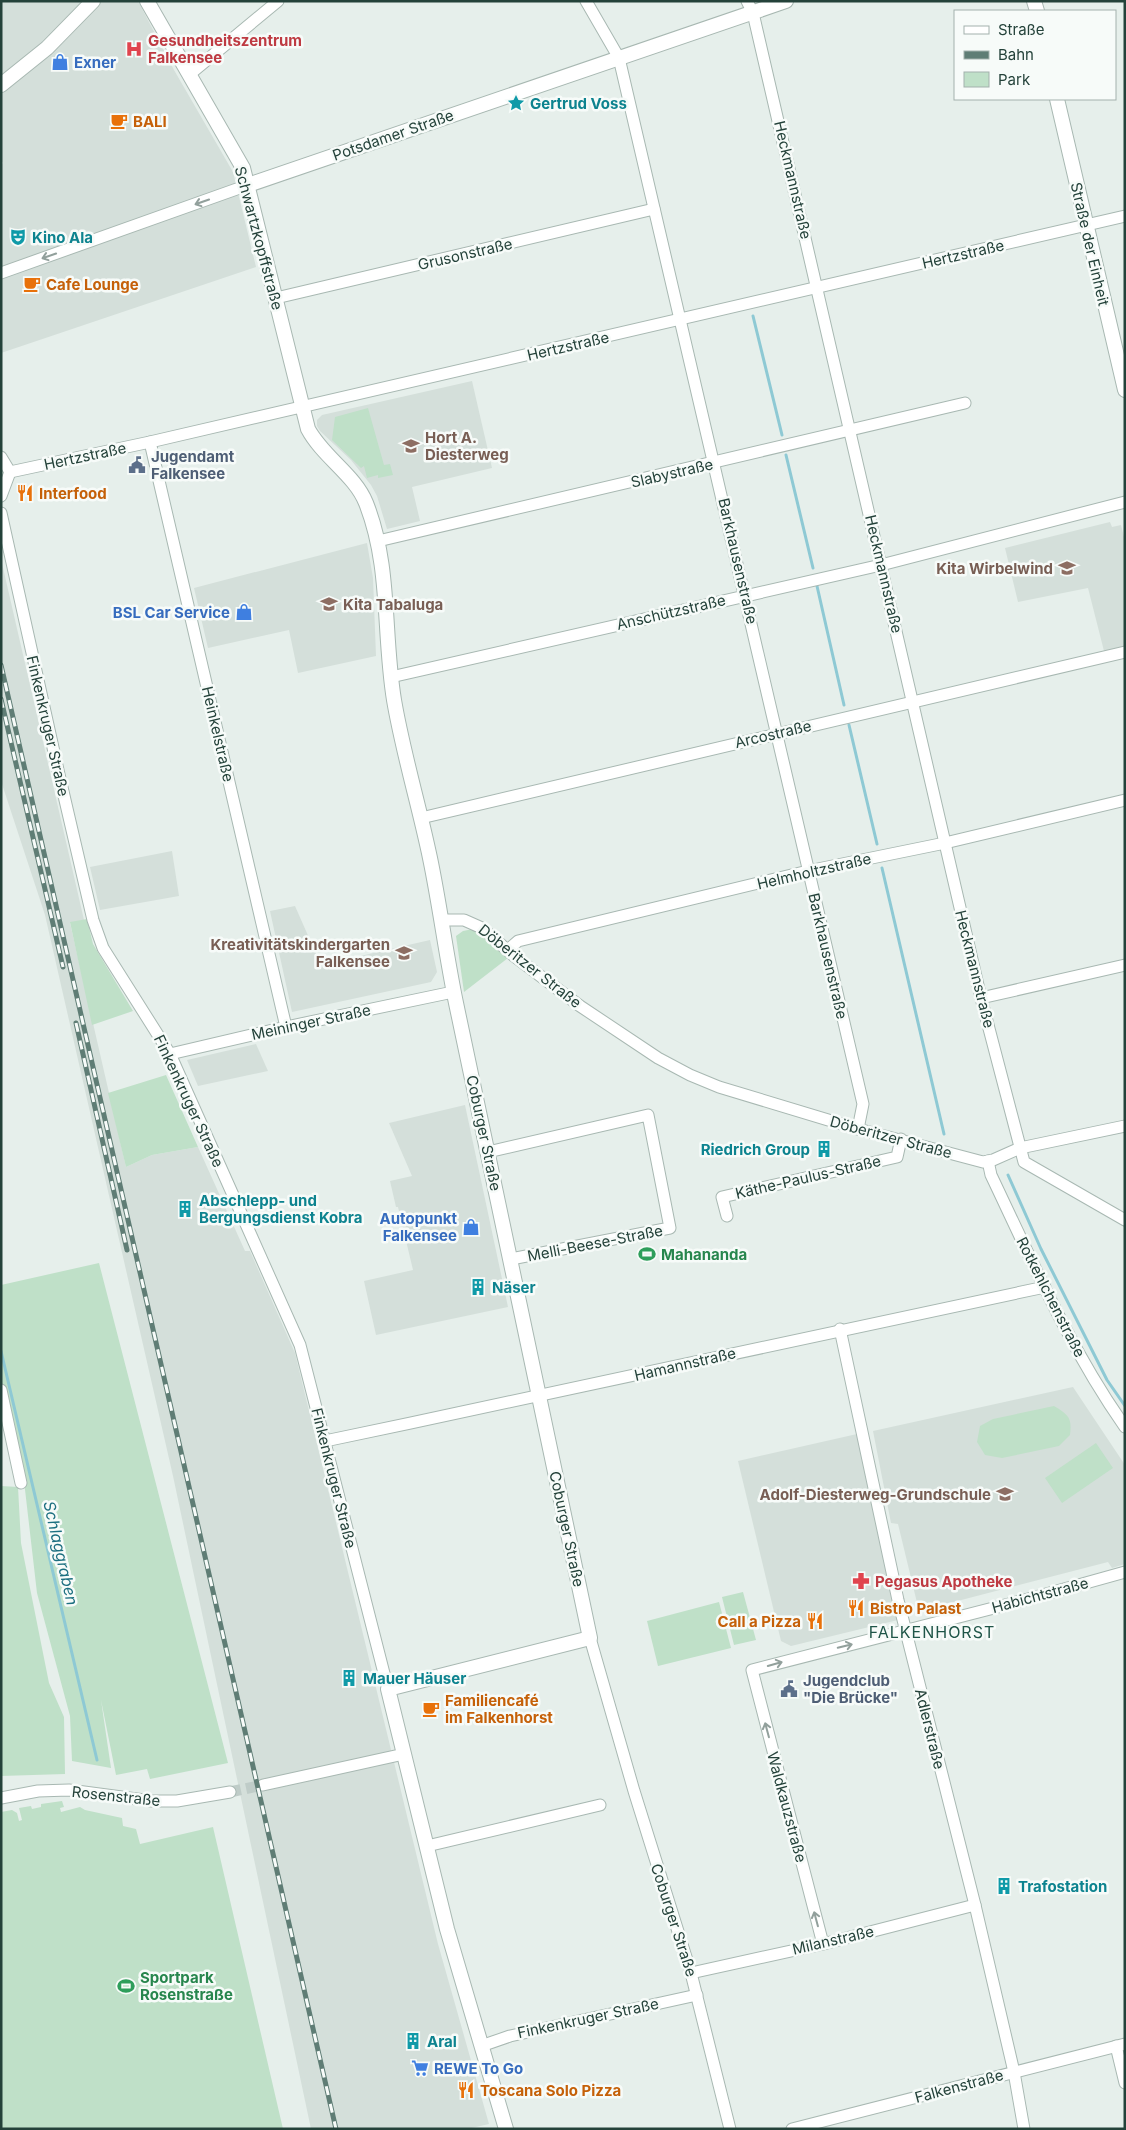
<svg xmlns="http://www.w3.org/2000/svg" width="1126" height="2130" viewBox="0 0 1126 2130" font-family="Inter,sans-serif">
	<style>
		.built { fill: #d4dfda }
		.green { fill: #bfe0c8 }
		.lines { fill: none; stroke-linecap: round; stroke-linejoin: round }
		.stream { stroke: #8ec9d4; stroke-width: 3 }
		.minor-tunnel { stroke: #bfccc8; stroke-width: 11; stroke-dasharray: 11 5.5; stroke-linecap: butt }
		.minor-casing { stroke: #a8b8b2; stroke-width: 13 }
		.tertiary-casing { stroke: #a8b8b2; stroke-width: 16 }
		.minor { stroke: #fff; stroke-width: 11 }
		.tertiary { stroke: #fff; stroke-width: 14 }
		.rail-casing { stroke: #5f7d75; stroke-width: 5 }
		.rail { stroke: #f7fbf9; stroke-width: 3; stroke-dasharray: 9; stroke-linecap: butt }
		.oneway { stroke: #92a09c }
		.labels { text-anchor: middle; dominant-baseline: central; stroke-width: 5; stroke-linejoin: round; paint-order: stroke }
		.health-label { font-size: 15px; font-weight: bold; fill: #be3a42; stroke: #f7fbf9; text-anchor: start }
		.shop-label { font-size: 15px; font-weight: bold; fill: #366cbe; stroke: #f7fbf9; text-anchor: start }
		.culture-label { font-size: 15px; font-weight: bold; fill: #0d838f; stroke: #f7fbf9; text-anchor: start }
		.food-label { font-size: 15px; font-weight: bold; fill: #c56008; stroke: #f7fbf9; text-anchor: start }
		.street-label { font-size: 15px; fill: #24423a; stroke: #f7fbf9 }
		.education-label { font-size: 15px; font-weight: bold; fill: #785e54; stroke: #f7fbf9; text-anchor: end }
		.service-label { font-size: 15px; font-weight: bold; fill: #4e5e75; stroke: #f7fbf9; text-anchor: start }
		.leisure-label { font-size: 15px; font-weight: bold; fill: #27864d; stroke: #f7fbf9; text-anchor: start }
		.water-label { font-size: 16px; font-style: italic; fill: #1c6f80; stroke: #f7fbf9 }
		.neighbourhood-label { font-size: 16px; letter-spacing: 1px; fill: #1f5548; stroke: #f7fbf9 }
	</style>
	<rect width="100%" height="100%" fill="#e6efeb"/>
	<g class="built">
		<polygon points="1,1 138,1 174,70 233,172 256,267 1,353 1,165 3,163 1,160"/>
		<polygon points="472,381 492,468 412,487 420,521 387,529 377,496 371,485 351,460 320,431 317,426 317,420 322,415"/>
		<polygon points="1110,522 1112,527 1121,525 1125,541 1125,646 1104,651 1088,588 1018,602 1005,548"/>
		<polygon points="367,543 373,578 376,656 298,673 289,630 208,648 194,588"/>
		<polygon points="1,559 84,920 70,923 126,1167 152,1155 198,1147 245,1251 250,1251 295,1353 438,1944 489,2124 467,2129 311,2129 173,1476 45,915 1,781"/>
		<polygon points="172,851 179,896 100,910 90,867"/>
		<polygon points="295,906 321,965 430,940 437,972 431,982 292,1012 270,911"/>
		<polygon points="256,1044 268,1071 198,1086 187,1060"/>
		<polygon points="465,1105 508,1307 376,1335 364,1281 413,1270 398,1207 396,1207 390,1181 412,1176 389,1123"/>
		<polygon points="1073,1387 1125,1465 1125,1564 1112,1568 1108,1562 919,1611 898,1524 891,1523 873,1431"/>
		<polygon points="857,1434 898,1620 791,1646 781,1641 738,1461"/>
	</g>
	<g class="green">
		<polygon points="368,408 384,465 390,464 393,475 378,478 378,475 367,478 364,466 361,468 332,440 335,417"/>
		<polygon points="87,919 93,944 133,1011 92,1025 70,922"/>
		<polygon points="473,929 486,937 508,958 464,992 456,936 463,931"/>
		<polygon points="166,1075 198,1147 152,1155 126,1167 108,1093"/>
		<polygon points="99,1263 228,1763 150,1779 147,1769 116,1775 101,1700 111,1768 72,1761 70,1716 37,1593 24,1481 1,1379 1,1285"/>
		<path d="M1054 1406C1069 1415 1072 1418 1070 1435L1059 1446 1002 1458 985 1455 977 1442 980 1426 993 1419Z"/>
		<polygon points="1096,1443 1113,1468 1062,1503 1045,1478"/>
		<polygon points="1,1486 18,1487 21,1543 49,1683 64,1717 65,1774 1,1776"/>
		<polygon points="743,1592 756,1640 734,1645 722,1597"/>
		<polygon points="719,1602 731,1648 658,1666 647,1621"/>
		<polygon points="62,1801 64,1807 60,1808 61,1812 80,1807 85,1810 122,1818 123,1826 136,1829 140,1844 213,1827 283,2129 1,2129 1,1812 12,1810 17,1813 19,1821 22,1820 19,1808 31,1806 32,1809 41,1807 41,1804"/>
	</g>
	<g class="lines">
		<g class="stream">
			<polyline points="753,316 782,435"/>
			<polyline points="786,455 813,568"/>
			<polyline points="817,586 844,705"/>
			<polyline points="849,725 877,844"/>
			<polyline points="882,868 944,1134"/>
			<polyline points="1008,1175 1041,1249 1107,1380 1125,1406"/>
			<polyline points="1,1351 97,1760"/>
		</g>
		<polyline class="minor-tunnel" points="230,1792 263,1785"/>
		<g class="minor-casing">
			<g id="minor">
				<polyline points="586,1 619,58 863,1104 858,1129"/>
				<polyline points="747,1 753,13 945,843 981,998 1024,1162 1125,1220"/>
				<polyline points="190,74 278,1"/>
				<polyline points="1,273 248,185"/>
				<polyline points="276,298 654,209"/>
				<polyline points="150,442 286,1027"/>
				<polyline points="1,457 10,472"/>
				<polyline points="10,472 150,442 1125,216"/>
				<polyline points="1,496 10,472"/>
				<polyline points="1,513 58,770 93,920 103,948 170,1054 300,1345 388,1689"/>
				<polyline points="378,541 965,403"/>
				<polyline points="391,677 881,565 1125,502"/>
				<polyline points="421,818 1125,652"/>
				<polyline points="443,920 464,920 482,928 514,956 580,1006 658,1058 690,1075 719,1087 858,1129 983,1162 993,1160 1020,1148 1125,1126"/>
				<polyline points="508,950 518,941 808,871 945,843 1125,800"/>
				<polyline points="981,998 1125,965"/>
				<polyline points="170,1054 286,1027 453,992"/>
				<polyline points="488,1152 648,1115 670,1228 511,1259"/>
				<path d="M988 1161 991 1175C1032 1261 1070 1349 1125 1427"/>
				<polyline points="727,1216 722,1197 897,1157 901,1139"/>
				<polyline points="840,1329 898,1600 975,1905 1014,2072 1024,2129"/>
				<polyline points="1,1390 21,1483"/>
				<path d="M325 1441C565 1391 804 1337 1045 1287"/>
				<polyline points="590,1638 634,1791 691,1973 730,2129"/>
				<polyline points="263,1785 404,1754"/>
				<polyline points="1,1798 38,1791 69,1790 152,1801 177,1801 230,1792"/>
				<polyline points="427,1846 600,1805"/>
				<polyline points="823,1944 752,1670 1021,1601 1125,1572"/>
				<polyline points="691,1973 823,1944 975,1905"/>
				<polyline points="481,2046 510,2036 697,1995"/>
				<polyline points="1116,2046 1125,2083"/>
				<polyline points="792,2129 1125,2044"/>
			</g>
		</g>
		<g class="tertiary-casing">
			<g id="tertiary">
				<path d="M147 1 243 168 308 429C323 457 355 475 366 503 391 566 383 633 394 700 403 753 419 805 430 858 440 906 446 955 456 1003L590 1638 388 1689 447 1929 506 2129"/>
				<polyline points="1034,1 1037,11"/>
				<polyline points="1,85 47,48 93,1"/>
				<polyline points="1057,99 1125,390"/>
				<polyline points="248,185 786,1"/>
			</g>
		</g>
		<use href="#minor" class="minor"/>
		<use href="#tertiary" class="tertiary"/>
		<g class="rail-casing">
			<g id="rail">
				<polyline points="1,665 336,2129"/>
				<polyline points="1,699 63,967"/>
				<polyline points="76,1023 127,1250"/>
			</g>
		</g>
		<use href="#rail" class="rail"/>
	</g>
	<defs><path id="oneway-shaft" d="M-6 0H5M1.5-3L5.5 0L1.5 3" fill="none" stroke-width="1.6" stroke-linecap="round" stroke-linejoin="round" transform="scale(1.25)"/></defs>
	<g class="oneway">
		<use href="#oneway-shaft" transform="translate(202 202) rotate(161)"/>
		<use href="#oneway-shaft" transform="translate(49 256) rotate(161)"/>
		<use href="#oneway-shaft" transform="translate(845 1646) rotate(-14)"/>
		<use href="#oneway-shaft" transform="translate(775 1664) rotate(-16)"/>
		<use href="#oneway-shaft" transform="translate(767 1730) rotate(-105)"/>
		<use href="#oneway-shaft" transform="translate(816 1919) rotate(-105)"/>
	</g>
	<defs>
		<g id="hospital-bare" transform="scale(1.35)"><path d="M-5-5h3v3.5h4V-5h3V5h-3V1.5h-4V5h-3Z" fill="#e0444e" stroke="#f7fbf9" stroke-width="2.5" paint-order="stroke"/></g>
		<g id="shop-bare" transform="scale(1.35)"><path d="M-5-2.5h2.3a2.7 3.5 0 0 1 5.4 0H5L5.5 6h-11ZM-1.5-2.5h3a1.5 2.3 0 0 0-3 0Z" fill="#3f7fe0" stroke="#f7fbf9" stroke-width="2.5" paint-order="stroke"/></g>
		<g id="sight-bare" transform="scale(1.35)"><path d="M0-6L1.8-2.2L6-1.7L2.9 1.2L3.7 5.4L0 3.3L-3.7 5.4L-2.9 1.2L-6-1.7L-1.8-2.2Z" fill="#0f9aa8" stroke="#f7fbf9" stroke-width="2.5" paint-order="stroke"/></g>
		<g id="cafe-bare" transform="scale(1.35)"><path d="M-5.5-4.5H6V0H3Q3 3.5 0 3.5H-2.5Q-5.5 3.5-5.5 0ZM3-3.2v2h1.7v-2ZM-6 4.5H4V6H-6Z" fill="#e8710a" stroke="#f7fbf9" stroke-width="2.5" paint-order="stroke"/></g>
		<g id="theatre-bare" transform="scale(1.35)"><path d="M-5-5.5Q0-4 5-5.5V0Q5 5 0 6Q-5 5-5 0ZM-3.3-2.5H-1v1.5H-3.3ZM1-2.5H3.3v1.5H1ZM-2.8 1Q0 5.5 2.8 1Z" fill="#0f9aa8" stroke="#f7fbf9" stroke-width="2.5" paint-order="stroke"/></g>
		<g id="school-bare" transform="scale(1.35)"><path d="M0-5L7-2L0 1L-7-2ZM-4 1L0 2.5L4 1V4Q0 6-4 4Z" fill="#8d6e63" stroke="#f7fbf9" stroke-width="2.5" paint-order="stroke"/></g>
		<g id="civic-bare" transform="scale(1.35)"><path d="M-.6-6.5H3V-4.5H.6V-3L4-1V1h2V6H-6V1h2V-1L-.6-3ZM-1.2 2.5V6h2.4V2.5Z" fill="#5c6f8a" stroke="#f7fbf9" stroke-width="2.5" paint-order="stroke"/></g>
		<g id="restaurant-bare" transform="scale(1.35)"><path d="M-5-6h1v4h1v-4h1v4h1v-4h1v5L-1.5 .5V6h-2V.5L-5-1ZM5-6V6H3V1.5H1.5Q1.5-4 5-6Z" fill="#e8710a" stroke="#f7fbf9" stroke-width="2.5" paint-order="stroke"/></g>
		<g id="building-bare" transform="scale(1.35)"><path d="M-4-6H4V6H1V3H-1V6H-4ZM-2.5-4.3h1.7v1.8h-1.7ZM.8-4.3h1.7v1.8H.8ZM-2.5-1h1.7V.8h-1.7ZM.8-1h1.7V.8H.8Z" fill="#0f9aa8" stroke="#f7fbf9" stroke-width="2.5" paint-order="stroke"/></g>
		<g id="stadium-bare" transform="scale(1.35)"><path d="M0-5a6.5 5 0 1 0 0 10a6.5 5 0 1 0 0-10ZM-3.5-1.8h7v3.6h-7Z" fill="#2e9e5b" stroke="#f7fbf9" stroke-width="2.5" paint-order="stroke"/></g>
		<g id="pharmacy-bare" transform="scale(1.35)"><path d="M-2-6h4v4h4v4h-4v4h-4v-4h-4v-4h4Z" fill="#e0444e" stroke="#f7fbf9" stroke-width="2.5" paint-order="stroke"/></g>
		<g id="supermarket-bare" transform="scale(1.35)"><path d="M-6-5.5h2.5l.6 2H6L4.5 2H-2.5L-4.4-4H-6ZM-1.5 3.2a1.3 1.3 0 1 0 .1 0ZM3 3.2a1.3 1.3 0 1 0 .1 0Z" fill="#3f7fe0" stroke="#f7fbf9" stroke-width="2.5" paint-order="stroke"/></g>
	</defs>
	<g fill-rule="evenodd">
		<use href="#hospital-bare" x="134" y="49"/>
		<use href="#shop-bare" x="60" y="62"/>
		<use href="#sight-bare" x="516" y="103"/>
		<use href="#cafe-bare" x="119" y="121"/>
		<use href="#theatre-bare" x="18" y="237"/>
		<use href="#cafe-bare" x="32" y="284"/>
		<use href="#school-bare" x="411" y="446"/>
		<use href="#civic-bare" x="137" y="465"/>
		<use href="#restaurant-bare" x="25" y="493"/>
		<use href="#school-bare" x="1067" y="568"/>
		<use href="#school-bare" x="329" y="604"/>
		<use href="#shop-bare" x="244" y="612"/>
		<use href="#school-bare" x="404" y="953"/>
		<use href="#building-bare" x="824" y="1149"/>
		<use href="#building-bare" x="185" y="1209"/>
		<use href="#shop-bare" x="471" y="1227"/>
		<use href="#stadium-bare" x="647" y="1254"/>
		<use href="#building-bare" x="478" y="1287"/>
		<use href="#school-bare" x="1005" y="1494"/>
		<use href="#pharmacy-bare" x="861" y="1581"/>
		<use href="#restaurant-bare" x="856" y="1608"/>
		<use href="#restaurant-bare" x="815" y="1621"/>
		<use href="#building-bare" x="349" y="1678"/>
		<use href="#civic-bare" x="789" y="1689"/>
		<use href="#cafe-bare" x="431" y="1709"/>
		<use href="#building-bare" x="1004" y="1886"/>
		<use href="#stadium-bare" x="126" y="1986"/>
		<use href="#building-bare" x="413" y="2041"/>
		<use href="#supermarket-bare" x="420" y="2068"/>
		<use href="#restaurant-bare" x="466" y="2090"/>
	</g>
	<g class="labels">
		<g class="health-label">
			<text x="148" y="40">Gesundheitszentrum<tspan x="148" dy="17">Falkensee</tspan></text>
			<text x="875" y="1581">Pegasus Apotheke</text>
		</g>
		<g class="shop-label">
			<text x="74" y="62">Exner</text>
			<text x="230" y="612" text-anchor="end">BSL Car Service</text>
			<text x="457" y="1218" text-anchor="end">Autopunkt<tspan x="457" dy="17">Falkensee</tspan></text>
			<text x="434" y="2068">REWE To Go</text>
		</g>
		<g class="culture-label">
			<text x="530" y="103">Gertrud Voss</text>
			<text x="32" y="237">Kino Ala</text>
			<text x="810" y="1149" text-anchor="end">Riedrich Group</text>
			<text x="199" y="1200">Abschlepp- und<tspan x="199" dy="17">Bergungsdienst Kobra</tspan></text>
			<text x="492" y="1287">Näser</text>
			<text x="363" y="1678">Mauer Häuser</text>
			<text x="1018" y="1886">Trafostation</text>
			<text x="427" y="2041">Aral</text>
		</g>
		<g class="food-label">
			<text x="133" y="121">BALI</text>
			<text x="46" y="284">Cafe Lounge</text>
			<text x="39" y="493">Interfood</text>
			<text x="870" y="1608">Bistro Palast</text>
			<text x="801" y="1621" text-anchor="end">Call a Pizza</text>
			<text x="445" y="1700">Familiencafé<tspan x="445" dy="17">im Falkenhorst</tspan></text>
			<text x="480" y="2090">Toscana Solo Pizza</text>
		</g>
		<g class="street-label">
			<text transform="translate(393 135) rotate(-19)">Potsdamer Straße</text>
			<text transform="translate(793 180) rotate(77)">Heckmannstraße</text>
			<text transform="translate(259 238) rotate(75)">Schwartzkopffstraße</text>
			<text transform="translate(1090 244) rotate(77)">Straße der Einheit</text>
			<text transform="translate(465 254) rotate(-13)">Grusonstraße</text>
			<text transform="translate(963 254) rotate(-13)">Hertzstraße</text>
			<text transform="translate(568 346) rotate(-13)">Hertzstraße</text>
			<text transform="translate(85 456) rotate(-12)">Hertzstraße</text>
			<text transform="translate(672 473) rotate(-13)">Slabystraße</text>
			<text transform="translate(738 561) rotate(77)">Barkhausenstraße</text>
			<text transform="translate(884 574) rotate(77)">Heckmannstraße</text>
			<text transform="translate(671 612) rotate(-13)">Anschützstraße</text>
			<text transform="translate(48 726) rotate(77)">Finkenkruger Straße</text>
			<text transform="translate(218 734) rotate(77)">Heinkelstraße</text>
			<text transform="translate(773 734) rotate(-13)">Arcostraße</text>
			<text transform="translate(814 871) rotate(-13)">Helmholtzstraße</text>
			<text transform="translate(828 956) rotate(77)">Barkhausenstraße</text>
			<text transform="translate(530 966) rotate(38)">Döberitzer Straße</text>
			<text transform="translate(975 969) rotate(76)">Heckmannstraße</text>
			<text transform="translate(311 1022) rotate(-12)">Meininger Straße</text>
			<text transform="translate(189 1101) rotate(65)">Finkenkruger Straße</text>
			<text transform="translate(484 1133) rotate(78)">Coburger Straße</text>
			<text transform="translate(891 1137) rotate(15)">Döberitzer Straße</text>
			<text transform="translate(808 1177) rotate(-13)">Käthe-Paulus-Straße</text>
			<text transform="translate(595 1243) rotate(-11)">Melli-Beese-Straße</text>
			<text transform="translate(1051 1297) rotate(63)">Rotkehlchenstraße</text>
			<text transform="translate(685 1364) rotate(-13)">Hamannstraße</text>
			<text transform="translate(334 1478) rotate(76)">Finkenkruger Straße</text>
			<text transform="translate(567 1529) rotate(78)">Coburger Straße</text>
			<text transform="translate(1040 1595) rotate(-15)">Habichtstraße</text>
			<text transform="translate(930 1729) rotate(76)">Adlerstraße</text>
			<text transform="translate(116 1796) rotate(6)">Rosenstraße</text>
			<text transform="translate(787 1807) rotate(75)">Waldkauzstraße</text>
			<text transform="translate(674 1920) rotate(72)">Coburger Straße</text>
			<text transform="translate(833 1940) rotate(-13)">Milanstraße</text>
			<text transform="translate(588 2018) rotate(-12)">Finkenkruger Straße</text>
			<text transform="translate(959 2086) rotate(-15)">Falkenstraße</text>
		</g>
		<g class="education-label">
			<text x="425" y="437" text-anchor="start">Hort A.<tspan x="425" dy="17">Diesterweg</tspan></text>
			<text x="1053" y="568">Kita Wirbelwind</text>
			<text x="343" y="604" text-anchor="start">Kita Tabaluga</text>
			<text x="390" y="944">Kreativitätskindergarten<tspan x="390" dy="17">Falkensee</tspan></text>
			<text x="991" y="1494">Adolf-Diesterweg-Grundschule</text>
		</g>
		<g class="service-label">
			<text x="151" y="456">Jugendamt<tspan x="151" dy="17">Falkensee</tspan></text>
			<text x="803" y="1680">Jugendclub<tspan x="803" dy="17">"Die Brücke"</tspan></text>
		</g>
		<g class="leisure-label">
			<text x="661" y="1254">Mahananda</text>
			<text x="140" y="1977">Sportpark<tspan x="140" dy="17">Rosenstraße</tspan></text>
		</g>
		<g class="water-label">
			<text transform="translate(61 1553) rotate(77)">Schlaggraben</text>
		</g>
		<g class="neighbourhood-label">
			<text x="932" y="1632">FALKENHORST</text>
		</g>
	</g>
	<rect width="1126" height="2130" fill="none" stroke="#24423a" stroke-width="5"/>
	<rect x="954" y="10" width="162" height="90" fill="#f7fbf9" stroke="#a3b1ad"/>
	<rect x="964" y="26" width="25" height="8" fill="#ffffff" stroke="#a3b1ad"/>
	<text x="998" y="35" font-size="15" fill="#24423a">Straße</text>
	<rect x="964" y="51" width="25" height="8" fill="#5f7d75" stroke="#a3b1ad"/>
	<text x="998" y="60" font-size="15" fill="#24423a">Bahn</text>
	<rect x="964" y="72" width="25" height="15" fill="#bfe0c8" stroke="#a3b1ad"/>
	<text x="998" y="85" font-size="15" fill="#24423a">Park</text>
</svg>
